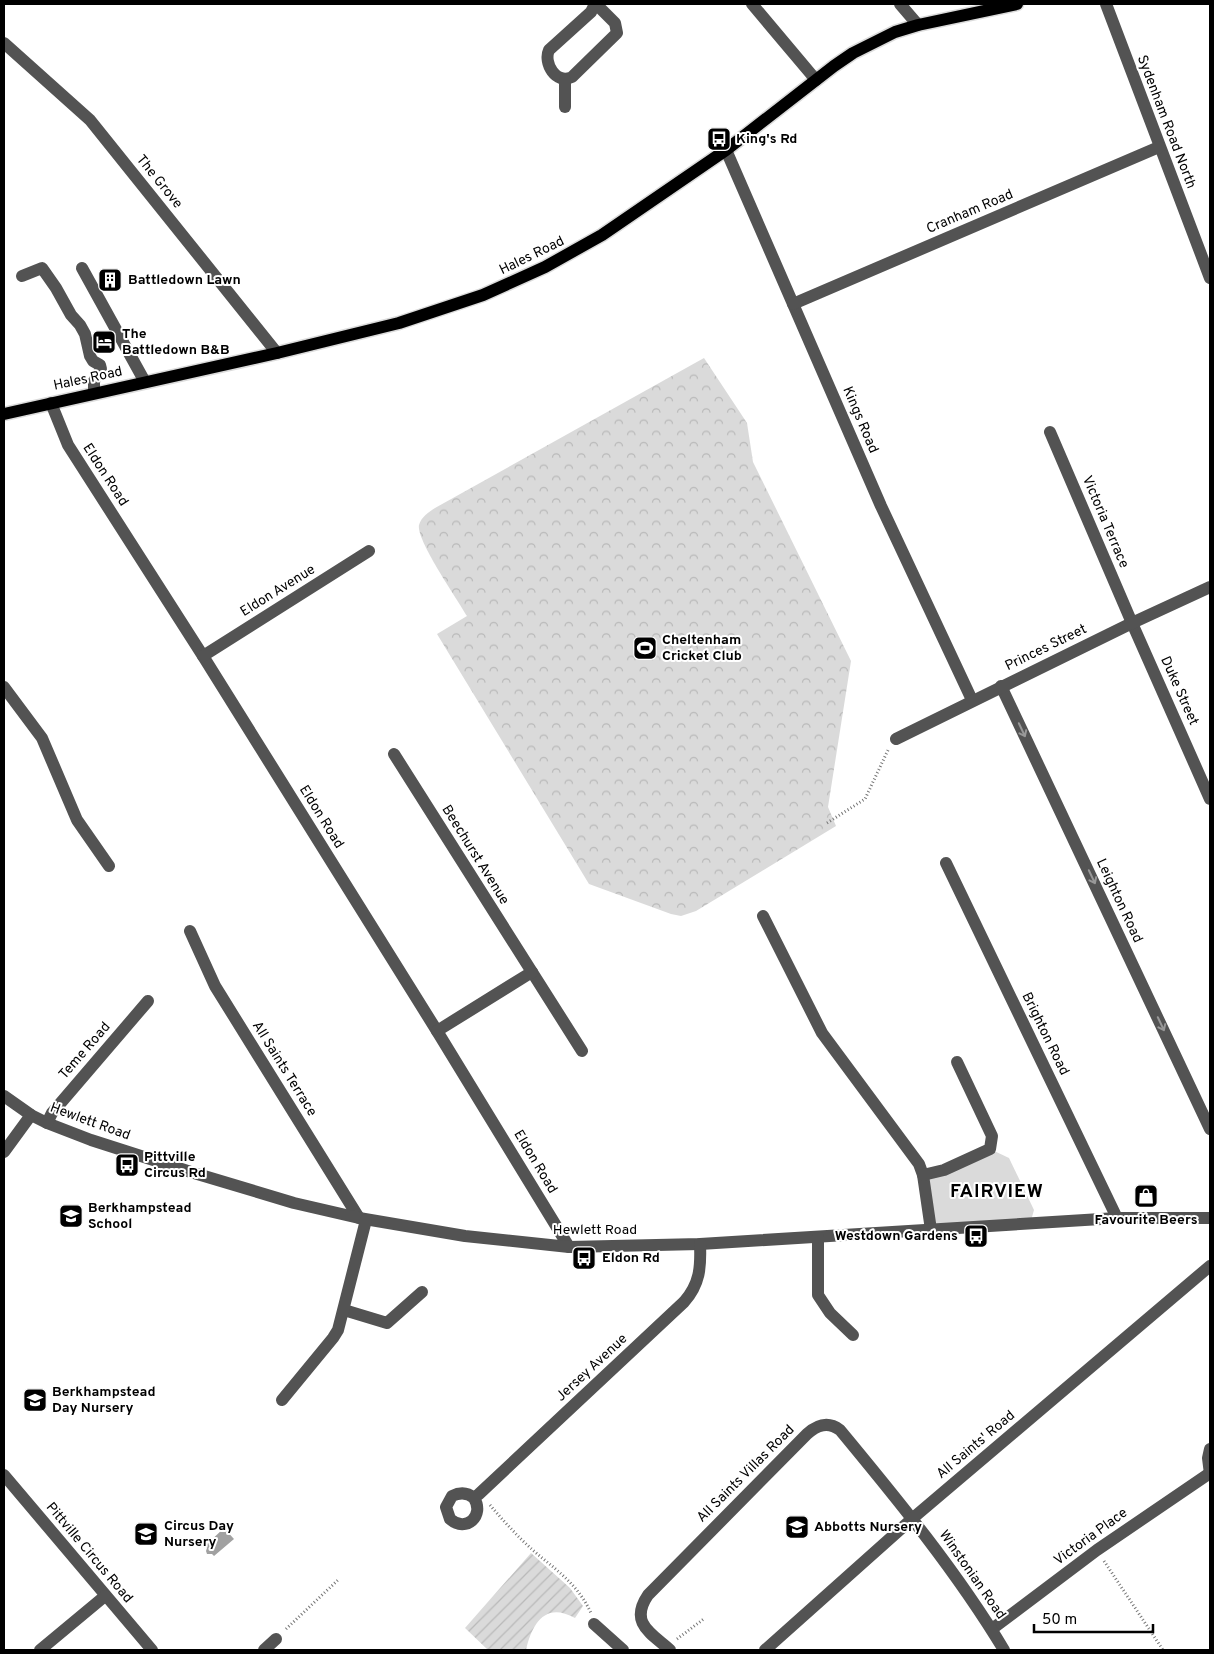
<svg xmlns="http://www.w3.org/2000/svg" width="1214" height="1654" viewBox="0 0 1214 1654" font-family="Overpass,sans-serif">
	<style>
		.grass { fill: #dadada }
		.forest { fill: url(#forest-crowns) }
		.garden { fill: url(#garden-furrows) }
		.water { fill: #a1a1a1 }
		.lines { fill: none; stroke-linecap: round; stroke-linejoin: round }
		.major-casing { stroke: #dbdbdb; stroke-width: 15 }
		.path { stroke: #757575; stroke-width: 3; stroke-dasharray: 1 2.5; stroke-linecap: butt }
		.minor { stroke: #535353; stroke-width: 12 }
		.major { stroke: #000; stroke-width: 12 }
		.oneway { stroke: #989898 }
		.labels { text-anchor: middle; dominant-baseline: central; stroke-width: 4; stroke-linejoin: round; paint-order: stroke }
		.street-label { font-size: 14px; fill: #000; stroke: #fff }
		.poi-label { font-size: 14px; font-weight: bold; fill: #000; stroke: #fff; text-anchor: start }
		.district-label { font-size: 19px; font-weight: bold; letter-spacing: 1px; fill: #000; stroke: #fff }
	</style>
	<defs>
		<pattern id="forest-crowns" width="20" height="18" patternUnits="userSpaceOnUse" patternTransform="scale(1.25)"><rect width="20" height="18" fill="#dadada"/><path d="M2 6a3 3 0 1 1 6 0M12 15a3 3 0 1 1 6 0" fill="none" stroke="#b9b9b9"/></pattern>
		<pattern id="garden-furrows" width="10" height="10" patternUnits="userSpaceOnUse" patternTransform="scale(1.25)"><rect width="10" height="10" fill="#dadada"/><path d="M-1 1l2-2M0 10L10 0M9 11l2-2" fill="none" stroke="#b9b9b9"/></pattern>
	</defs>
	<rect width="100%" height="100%" fill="#fff"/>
	<polygon class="grass" points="990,1149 1009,1158 1034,1210 1030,1224 931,1230 923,1175"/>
	<path class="forest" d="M704 358 747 423 753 462 851 661 828 807 836 826 696 911 681 916 671 914 589 884 437 634 467 616C458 600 416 540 419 525 421 517 429 512 435 508Z"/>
	<path class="garden" d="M531 1553 570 1588 583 1606 575 1618C545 1601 532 1624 526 1650H488L465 1628Z"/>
	<polygon class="water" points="224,1528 234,1539 214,1556 212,1554 207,1554 206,1551 207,1548 205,1546"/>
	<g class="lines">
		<g class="major-casing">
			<polyline id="major" points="4,414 277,353 399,323 483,295 545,267 602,235 726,150 834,66 853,53 895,32 918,25 1017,4"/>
		</g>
		<g class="path">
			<polyline points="827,823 865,799 889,748"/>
			<path d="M490 1505C500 1517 511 1529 522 1540 547 1565 575 1578 591 1613"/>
			<polyline points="1104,1561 1163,1650"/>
			<polyline points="286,1629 338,1580"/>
			<polyline points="677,1639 705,1618"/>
		</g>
		<g class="minor">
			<path d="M595 4 591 12 549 50C543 63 556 85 572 77L617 33 615 23 596 4"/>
			<polyline points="752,4 816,80"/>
			<polyline points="900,4 918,25"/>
			<polyline points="1106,4 1210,278"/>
			<polyline points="4,43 90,120 277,353"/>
			<polyline points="565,107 565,80"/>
			<polyline points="726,150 881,506 972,700"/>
			<polyline points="82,268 145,382"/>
			<polyline points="22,276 42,268 56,288 71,315 80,325 85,334 90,356 93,361 100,365 101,369 94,381 94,393"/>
			<polyline points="793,304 1159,147"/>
			<polyline points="51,403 68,445 203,656 437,1031 569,1247"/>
			<polyline points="1050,432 1132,623 1210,799"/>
			<polyline points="203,656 369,551"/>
			<polyline points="1001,686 1210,1129"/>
			<polyline points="4,687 42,738 77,820 109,866"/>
			<polyline points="896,739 1132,623 1210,587"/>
			<polyline points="394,754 582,1051"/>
			<polyline points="946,863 1117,1218"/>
			<polyline points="763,916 822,1033 919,1164 923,1175 931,1230"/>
			<polyline points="190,931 215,986 359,1218"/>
			<polyline points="437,1031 532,972"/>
			<polyline points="4,1096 31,1115 47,1123 91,1140 194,1173 294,1203 359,1218 465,1236 569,1247 700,1244 1117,1218 1210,1218"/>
			<polyline points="47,1123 52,1113 148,1001"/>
			<polyline points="4,1152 31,1115"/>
			<polyline points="923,1175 944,1170 990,1149 992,1136 957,1062"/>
			<polyline points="818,1237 818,1295 830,1313 853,1335"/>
			<polyline points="344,1310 387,1323 422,1292"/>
			<polyline points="282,1400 333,1338 338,1330 366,1220"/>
			<polyline points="1210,1449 1208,1458 1210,1474"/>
			<polyline points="4,1475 152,1650"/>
			<path d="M474 1498C485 1516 466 1533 450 1519L446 1507 452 1496C460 1492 467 1492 474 1498L479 1494 684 1302C700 1284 701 1267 700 1244"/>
			<polyline points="594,1624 623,1650"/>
			<polyline points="992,1629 1097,1550 1210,1473"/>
			<polyline points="40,1650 105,1596"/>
			<polyline points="264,1650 276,1639"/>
			<path d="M670 1650C651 1633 629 1623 648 1595L807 1434C817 1425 828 1421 840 1430 898 1500 957 1572 1004 1650"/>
			<polyline points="765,1650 913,1518 1210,1266"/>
		</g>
		<use href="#major" class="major"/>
	</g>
	<defs><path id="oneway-shaft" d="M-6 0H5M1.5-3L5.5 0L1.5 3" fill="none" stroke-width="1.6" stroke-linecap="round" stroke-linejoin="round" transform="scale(1.25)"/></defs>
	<g class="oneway">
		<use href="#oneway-shaft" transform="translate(1022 730) rotate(65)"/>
		<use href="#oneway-shaft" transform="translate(1092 877) rotate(65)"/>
		<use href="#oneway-shaft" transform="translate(1161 1024) rotate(65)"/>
	</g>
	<defs>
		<g id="bus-square" transform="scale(1.25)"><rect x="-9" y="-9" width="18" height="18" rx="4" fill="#000" stroke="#fff"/><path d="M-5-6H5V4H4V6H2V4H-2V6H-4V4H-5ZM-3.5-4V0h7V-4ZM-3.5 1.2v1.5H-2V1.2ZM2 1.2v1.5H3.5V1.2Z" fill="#fff"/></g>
		<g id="building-square" transform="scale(1.25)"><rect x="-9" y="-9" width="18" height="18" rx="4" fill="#000" stroke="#fff"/><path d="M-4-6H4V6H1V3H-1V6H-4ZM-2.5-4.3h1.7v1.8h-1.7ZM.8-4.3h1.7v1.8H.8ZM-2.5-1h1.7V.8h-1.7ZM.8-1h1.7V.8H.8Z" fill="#fff"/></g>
		<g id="hotel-square" transform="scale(1.25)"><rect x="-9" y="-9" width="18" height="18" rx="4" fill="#000" stroke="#fff"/><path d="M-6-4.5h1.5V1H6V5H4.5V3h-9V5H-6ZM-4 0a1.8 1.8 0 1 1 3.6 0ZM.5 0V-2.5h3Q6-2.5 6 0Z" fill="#fff"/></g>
		<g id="stadium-square" transform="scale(1.25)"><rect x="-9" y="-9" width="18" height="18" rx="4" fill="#000" stroke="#fff"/><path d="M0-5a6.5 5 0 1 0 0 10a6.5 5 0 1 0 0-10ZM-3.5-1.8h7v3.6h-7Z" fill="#fff"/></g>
		<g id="shop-square" transform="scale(1.25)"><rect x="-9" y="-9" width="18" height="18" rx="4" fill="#000" stroke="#fff"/><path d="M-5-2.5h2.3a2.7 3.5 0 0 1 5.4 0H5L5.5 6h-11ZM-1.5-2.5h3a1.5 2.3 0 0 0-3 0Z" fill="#fff"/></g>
		<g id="school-square" transform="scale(1.25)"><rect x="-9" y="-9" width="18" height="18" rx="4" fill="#000" stroke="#fff"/><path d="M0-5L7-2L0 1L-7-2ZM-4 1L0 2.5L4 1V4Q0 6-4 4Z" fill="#fff"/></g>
	</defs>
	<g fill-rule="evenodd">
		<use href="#bus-square" x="719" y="139"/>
		<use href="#building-square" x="110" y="280"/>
		<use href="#hotel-square" x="104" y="342"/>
		<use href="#stadium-square" x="645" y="648"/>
		<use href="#bus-square" x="127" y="1165"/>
		<use href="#shop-square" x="1146" y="1196"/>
		<use href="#school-square" x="71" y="1216"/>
		<use href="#bus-square" x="976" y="1236"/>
		<use href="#bus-square" x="584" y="1258"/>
		<use href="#school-square" x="35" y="1400"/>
		<use href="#school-square" x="797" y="1527"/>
		<use href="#school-square" x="146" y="1534"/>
	</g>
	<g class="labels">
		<g class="street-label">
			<text transform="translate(1166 122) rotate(69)">Sydenham Road North</text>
			<text transform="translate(159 182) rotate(51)">The Grove</text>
			<text transform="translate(970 212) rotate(-23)">Cranham Road</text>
			<text transform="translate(532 256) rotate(-26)">Hales Road</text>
			<text transform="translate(88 379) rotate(-12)">Hales Road</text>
			<text transform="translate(860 420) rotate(67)">Kings Road</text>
			<text transform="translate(105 475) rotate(57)">Eldon Road</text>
			<text transform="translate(1105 522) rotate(67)">Victoria Terrace</text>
			<text transform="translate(278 591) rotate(-32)">Eldon Avenue</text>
			<text transform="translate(1046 648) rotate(-26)">Princes Street</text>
			<text transform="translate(1179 691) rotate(66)">Duke Street</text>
			<text transform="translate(321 817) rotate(58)">Eldon Road</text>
			<text transform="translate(475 855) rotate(58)">Beechurst Avenue</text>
			<text transform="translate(1119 901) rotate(65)">Leighton Road</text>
			<text transform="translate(1045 1034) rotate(64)">Brighton Road</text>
			<text transform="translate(85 1051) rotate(-49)">Teme Road</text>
			<text transform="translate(284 1069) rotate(58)">All Saints Terrace</text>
			<text transform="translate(90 1122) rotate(20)">Hewlett Road</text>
			<text transform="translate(535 1162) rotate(59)">Eldon Road</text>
			<text x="595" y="1230">Hewlett Road</text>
			<text transform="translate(592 1368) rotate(-43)">Jersey Avenue</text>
			<text transform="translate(976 1445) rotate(-40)">All Saints' Road</text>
			<text transform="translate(746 1474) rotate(-45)">All Saints Villas Road</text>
			<text transform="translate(1091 1537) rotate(-36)">Victoria Place</text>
			<text transform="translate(89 1553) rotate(50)">Pittville Circus Road</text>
			<text transform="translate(972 1575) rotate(55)">Winstonian Road</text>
		</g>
		<g class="poi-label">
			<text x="736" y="139">King's Rd</text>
			<text x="128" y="280">Battledown Lawn</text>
			<text x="122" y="334">The<tspan x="122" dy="16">Battledown B&amp;B</tspan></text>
			<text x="662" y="640">Cheltenham<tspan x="662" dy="16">Cricket Club</tspan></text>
			<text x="144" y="1157">Pittville<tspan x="144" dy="16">Circus Rd</tspan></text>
			<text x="88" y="1208">Berkhampstead<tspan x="88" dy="16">School</tspan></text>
			<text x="1146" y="1220" text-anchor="middle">Favourite Beers</text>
			<text x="958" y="1236" text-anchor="end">Westdown Gardens</text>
			<text x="602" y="1258">Eldon Rd</text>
			<text x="52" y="1392">Berkhampstead<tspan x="52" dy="16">Day Nursery</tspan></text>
			<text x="164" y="1526">Circus Day<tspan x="164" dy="16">Nursery</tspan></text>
			<text x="814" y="1527">Abbotts Nursery</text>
		</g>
		<g class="district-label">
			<text x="997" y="1192">FAIRVIEW</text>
		</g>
	</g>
	<rect width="1214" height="1654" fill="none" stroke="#000000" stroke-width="10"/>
	<path d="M1034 1624v8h119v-8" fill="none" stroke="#000000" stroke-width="2.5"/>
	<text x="1042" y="1624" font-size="15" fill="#000000" stroke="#ffffff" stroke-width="4" paint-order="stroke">50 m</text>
</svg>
